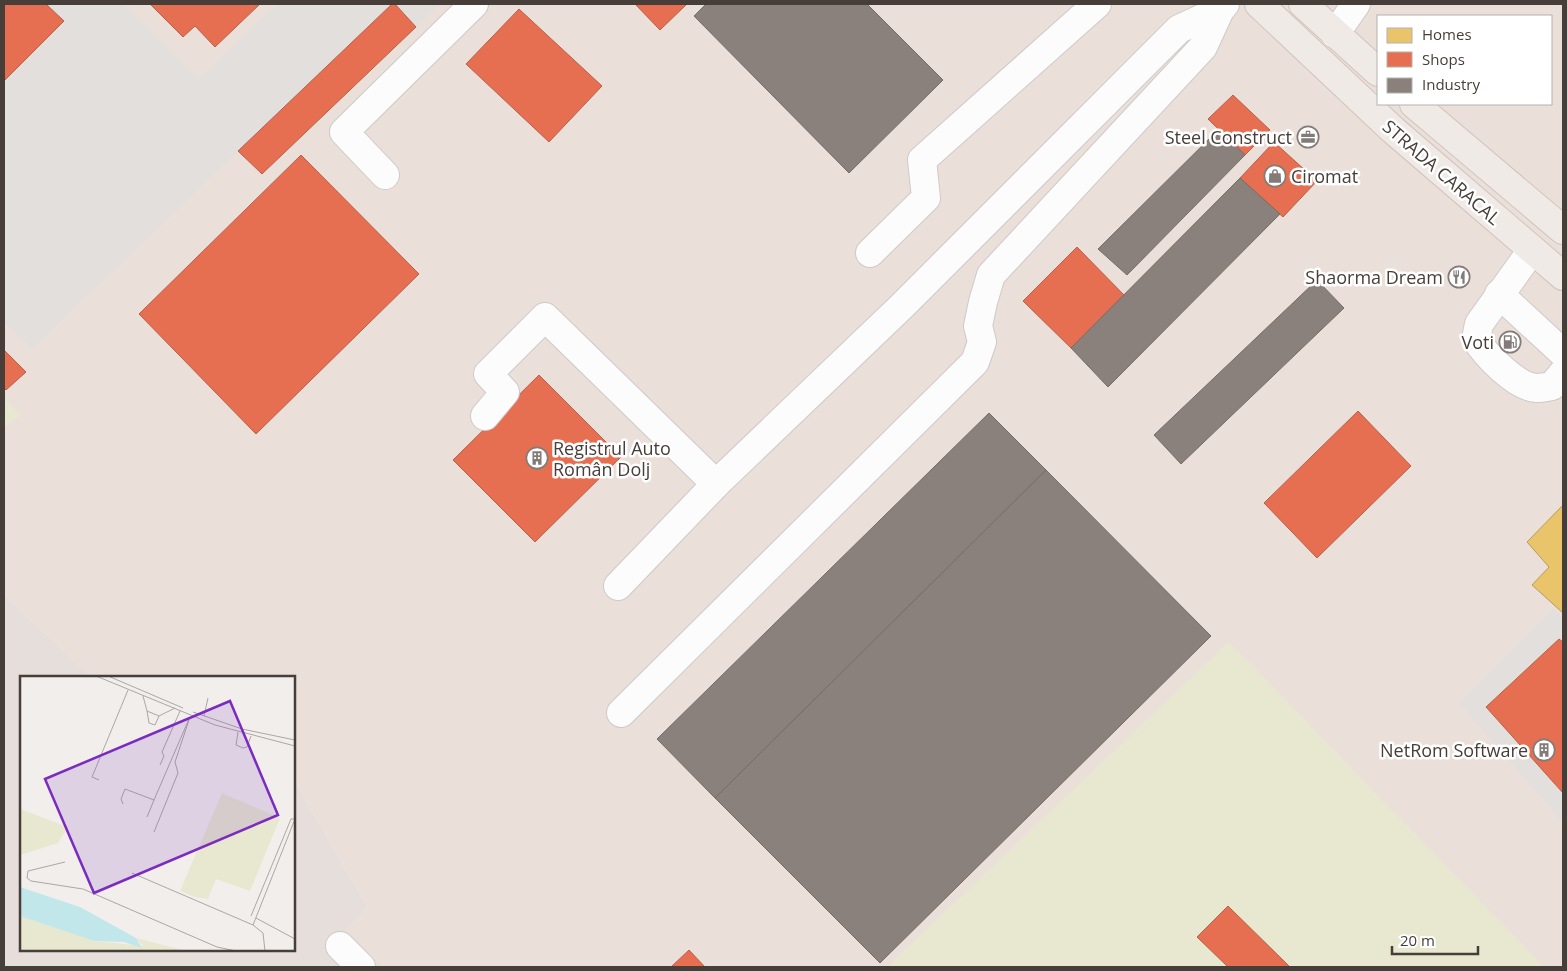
<svg xmlns="http://www.w3.org/2000/svg" width="1567" height="971" viewBox="0 0 1567 971" font-family="'Open Sans',sans-serif">
	<style>
		.residential { fill: #e5dedb }
		.commercial { fill: #ebdfda; fill-rule: evenodd }
		.green { fill: #e7e8cf }
		.parking { fill: #e3dfdd }
		.homes { fill: #e9c46a; stroke: #b89c5b }
		.shops { fill: #e76f51; stroke: #b7604a }
		.industry { fill: #8a817c; stroke: #766d68 }
		.lines { fill: none; stroke-linecap: round; stroke-linejoin: round }
		.minor-casing { stroke: #cdcac8; stroke-width: 30 }
		.major-casing { stroke: #d2c4bc; stroke-width: 30 }
		.minor { stroke: #fdfcfc; stroke-width: 28 }
		.major { stroke: #f0eae6; stroke-width: 28 }
		.labels { text-anchor: middle; dominant-baseline: central; stroke-width: 5; stroke-linejoin: round; paint-order: stroke }
		.poi-label { font-size: 18px; fill: #473d39; stroke: #fff; text-anchor: end }
		.street-label { font-size: 18px; fill: #473d39; stroke: #fff }
		.inset-road { fill: none; stroke: #ada7a4; stroke-width: 1 }
		.view { fill: #7b2cbf; fill-opacity: 0.15; stroke: #7b2cbf; stroke-width: 2.5 }
		.inset-edge { fill: none; stroke: #473d39; stroke-width: 2.5 }
	</style>
	<rect width="100%" height="100%" fill="#f1eeec"/>
	<polygon class="residential" points="4,595 92,677 21,677 21,950 294,950 294,780 368,908 346,929 383,967 4,967"/>
	<path class="commercial" d="M4 4H1563V967H383L345 929 368 908 294 780V677H92L4 595V426L20 415 4 399ZM1378 16H1551V104H1378Z"/>
	<g class="green">
		<polygon points="4,399 21,415 4,426"/>
		<polygon points="1229,642 1544,967 887,967"/>
	</g>
	<g class="parking">
		<polygon points="4,4 124,4 199,79 277,4 392,4 32,349 4,323"/>
		<polygon points="395,4 440,4 416,27"/>
		<polygon points="1553,609 1563,618 1563,642 1559,639 1486,707 1563,793 1563,823 1459,703"/>
	</g>
	<polygon class="homes" points="1563,505 1563,613 1532,585 1549,567 1527,542"/>
	<g class="shops">
		<polygon points="4,4 46,4 64,21 4,81"/>
		<polygon points="150,4 260,4 215,47 195,26 183,37"/>
		<polygon points="392,4 395,4 416,27 262,174 238,151"/>
		<polygon points="635,4 687,4 660,30"/>
		<polygon points="519,9 602,86 549,142 466,64"/>
		<polygon points="1233,95 1270,130 1245,155 1208,119"/>
		<polygon points="1274,142 1317,181 1283,217 1240,178"/>
		<polygon points="301,155 419,274 256,434 139,314"/>
		<polygon points="1077,247 1124,295 1071,348 1023,301"/>
		<polygon points="4,350 26,372 6,390 4,388"/>
		<polygon points="539,375 621,457 535,542 453,460"/>
		<polygon points="1358,411 1411,466 1317,558 1264,503"/>
		<polygon points="1559,639 1563,642 1563,793 1486,707"/>
		<polygon points="1228,906 1290,967 1228,967 1197,937"/>
		<polygon points="689,950 705,967 671,967"/>
	</g>
	<g class="industry">
		<polygon points="706,4 867,4 943,80 849,173 694,16"/>
		<polygon points="1219,129 1245,155 1127,275 1098,249"/>
		<polygon points="1240,178 1280,214 1108,387 1071,348"/>
		<polygon points="1317,280 1344,308 1181,464 1154,435"/>
		<polygon points="989,413 1046,470 715,798 657,739"/>
		<polygon points="1046,470 1211,636 880,963 715,798"/>
	</g>
	<g class="lines">
		<g class="minor-casing">
			<g id="minor">
				<polyline points="1335,34 1356,4"/>
				<polyline points="385,175 344,132 474,4"/>
				<path d="M1532 250 1479 324 1476 339C1485 355 1517 387 1536 388 1541 388 1547 387 1552 386L1563 373"/>
				<polyline points="870,253 926,198 922,160 1097,4"/>
				<polyline points="1499,294 1563,353"/>
				<polyline points="485,416 505,392 488,374 545,317 716,484 902,306 1179,29 1220,10"/>
				<polyline points="618,586 716,484"/>
				<polyline points="621,713 975,362 982,342 978,326 983,302 991,275 1203,47 1220,10 1225,4"/>
				<polyline points="340,946 361,967"/>
			</g>
		</g>
		<g class="major-casing">
			<g id="major">
				<polyline points="1259,4 1393,130 1563,276"/>
				<polyline points="1303,4 1378,72"/>
				<polyline points="1414,104 1563,230"/>
			</g>
		</g>
		<use href="#minor" class="minor"/>
		<use href="#major" class="major"/>
	</g>
	<defs>
		<g id="office-ring" transform="scale(1.125)"><circle r="9.5" fill="#fff" stroke="#827b78" stroke-width="1.5"/><path d="M-6-3h4V-5.5h4V-3h4V5H-6ZM-1-4.5V-3h2v-1.5ZM-6 0V1H6V0Z" fill="#827b78"/></g>
		<g id="shop-ring" transform="scale(1.125)"><circle r="9.5" fill="#fff" stroke="#827b78" stroke-width="1.5"/><path d="M-5-2.5h2.3a2.7 3.5 0 0 1 5.4 0H5L5.5 6h-11ZM-1.5-2.5h3a1.5 2.3 0 0 0-3 0Z" fill="#827b78"/></g>
		<g id="restaurant-ring" transform="scale(1.125)"><circle r="9.5" fill="#fff" stroke="#827b78" stroke-width="1.5"/><path d="M-5-6h1v4h1v-4h1v4h1v-4h1v5L-1.5 .5V6h-2V.5L-5-1ZM5-6V6H3V1.5H1.5Q1.5-4 5-6Z" fill="#827b78"/></g>
		<g id="fuel-ring" transform="scale(1.125)"><circle r="9.5" fill="#fff" stroke="#827b78" stroke-width="1.5"/><path d="M-5.5-6h7V0h2V4h1.3V-2.5L3-4.5l.8-.8L6-3V5H2.5V1h-1V6h-7ZM-4.2-4.7v3.2H.2V-4.7Z" fill="#827b78"/></g>
		<g id="building-ring" transform="scale(1.125)"><circle r="9.5" fill="#fff" stroke="#827b78" stroke-width="1.5"/><path d="M-4-6H4V6H1V3H-1V6H-4ZM-2.5-4.3h1.7v1.8h-1.7ZM.8-4.3h1.7v1.8H.8ZM-2.5-1h1.7V.8h-1.7ZM.8-1h1.7V.8H.8Z" fill="#827b78"/></g>
	</defs>
	<g fill-rule="evenodd">
		<use href="#office-ring" x="1308" y="137"/>
		<use href="#shop-ring" x="1275" y="176"/>
		<use href="#restaurant-ring" x="1459" y="277"/>
		<use href="#fuel-ring" x="1510" y="342"/>
		<use href="#building-ring" x="537" y="458"/>
		<use href="#building-ring" x="1544" y="750"/>
	</g>
	<g class="labels">
		<g class="poi-label">
			<text x="1292" y="137">Steel Construct</text>
			<text x="1291" y="176" text-anchor="start">Ciromat</text>
			<text x="1443" y="277">Shaorma Dream</text>
			<text x="1494" y="342">Voti</text>
			<text x="553" y="448" text-anchor="start">Registrul Auto<tspan x="553" dy="21">Român Dolj</tspan></text>
			<text x="1528" y="750">NetRom Software</text>
		</g>
		<g class="street-label">
			<text transform="translate(1442 172) rotate(41)">STRADA CARACAL</text>
		</g>
	</g>
	<g transform="translate(20 676)">
		<rect width="275" height="275" fill="#f1eeec"/>
		<path d="M202 117 260 142 230 215 196 203 188 223 175 221 160 215ZM0 133 48 151 38 167 0 179ZM0 240 74 265 123 270 116 262 166 275H0Z" fill="#e7e8cf"/>
		<path d="M0 211 60 231 116 262 122 272 104 266 74 265 0 240Z" fill="#c1e7eb"/>
		<path class="inset-road" d="M76 0 195 49 275 70M88 0 163 32M123 20 127 35 139 40 155 32M127 35 129 47 135 49 139 40M173 36 222 53 275 64M184 40 188 22M218 56 216 69 223 72 227 71 231 60M140 89 144 80 142 76 160 35M79 104 72 101 108 14M103 128 101 123 105 113 134 124 169 43M127 141 134 124M134 156 158 97 155 86 169 44M45 186 8 195 7 202 11 205 63 213 197 271 216 275M112 197 233 249 275 143M231 240 271 143H275M236 242 275 263M233 249 243 257 245 275"/>
		<path class="view" d="M210 25 258 139 74 217 25 103Z"/>
		<rect width="275" height="275" class="inset-edge"/>
	</g>
	<rect width="1567" height="971" fill="none" stroke="#473d39" stroke-width="10"/>
	<rect x="1377" y="15" width="175" height="90" fill="#ffffff" stroke="#b5b1b0"/>
	<rect x="1387" y="28" width="25" height="15" fill="#e9c46a" stroke="#b5b1b0"/>
	<text x="1422" y="40" font-size="15" fill="#473d39">Homes</text>
	<rect x="1387" y="52" width="25" height="15" fill="#e76f51" stroke="#b5b1b0"/>
	<text x="1422" y="65" font-size="15" fill="#473d39">Shops</text>
	<rect x="1387" y="78" width="25" height="15" fill="#8a817c" stroke="#b5b1b0"/>
	<text x="1422" y="90" font-size="15" fill="#473d39">Industry</text>
	<path d="M1392 946v8h86v-8" fill="none" stroke="#473d39" stroke-width="2.5"/>
	<text x="1400" y="946" font-size="15" fill="#473d39" stroke="#ffffff" stroke-width="4" paint-order="stroke">20 m</text>
</svg>
